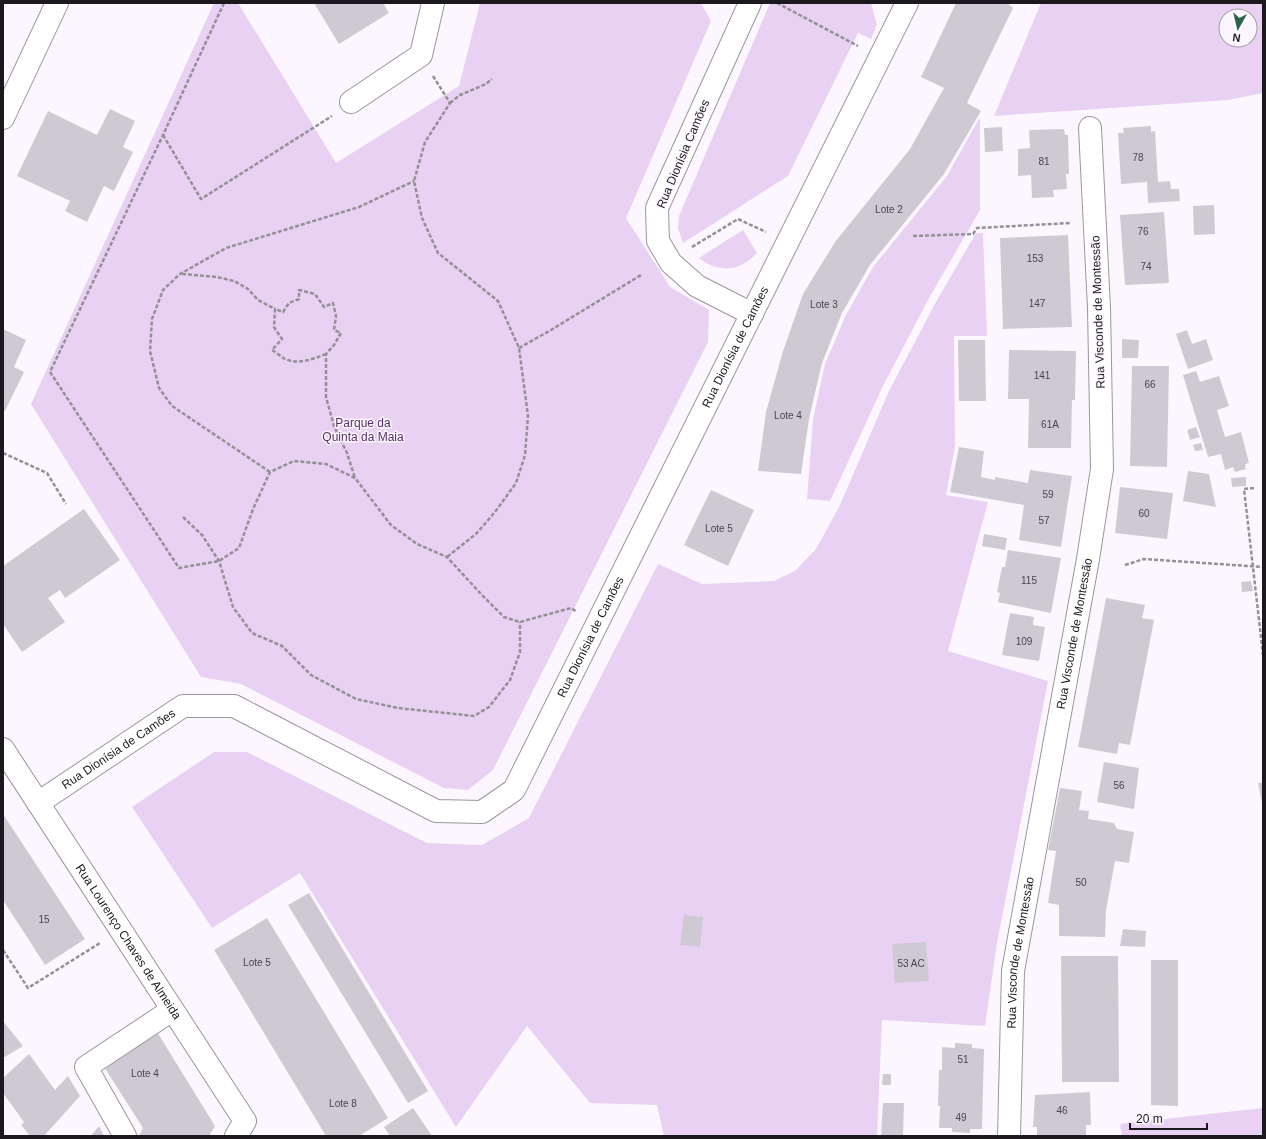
<svg xmlns="http://www.w3.org/2000/svg" width="1266" height="1139" viewBox="0 0 1266 1139" font-family="Helvetica,sans-serif">
	<style>
		.green { fill: #e8d1f3; fill-rule: evenodd }
		.building { fill: #cfc9d3 }
		.lines { fill: none; stroke-linecap: round; stroke-linejoin: round }
		.minor-casing { stroke: #9b959e; stroke-width: 24 }
		.path { stroke: #949096; stroke-width: 2.5; stroke-dasharray: 4 2; stroke-linecap: butt }
		.minor { stroke: #fff; stroke-width: 22 }
		.labels { text-anchor: middle; dominant-baseline: central; stroke-width: 3; stroke-linejoin: round; paint-order: stroke }
		.number-label { font-size: 10px; fill: #48454a }
		.street-label { font-size: 12px; fill: #1b191d; stroke: #fcf7ff }
		.park-label { font-size: 12px; fill: #582f6b; stroke: #fcf7ff }
	</style>
	<rect width="100%" height="100%" fill="#fcf7ff"/>
	<g class="green">
		<polygon points="214,3 238,3 336,163 459,86 480,3 701,3 711,21 626,218 670,287 709,310 708,342 493,770 468,790 444,788 241,684 201,677 31,404"/>
		<polygon points="770,3 871,3 877,25 871,39 858,33 788,176 683,243 678,228 679,216"/>
		<path d="M1041 3H1263V93L1228 100 994 116ZM1226 16H1250V40H1226Z"/>
		<polygon points="980,117 980,210 929,298 882,388 830,501 807,499 813,419 825,364 846,315 873,267 947,176"/>
		<path d="M743 230 757 253C741 271 719 274 699 258Z"/>
		<polygon points="976,233 983,233 987,336 954,336 955,446 946,495 988,502 948,651 1048,681 997,943 985,1026 882,1020 877,1136 664,1136 657,1105 590,1103 527,1026 456,1127 300,873 212,928 132,807 214,752 247,752 427,843 482,845 529,818 658,564 702,584 774,581 795,571 816,549 840,505 889,391 936,302"/>
		<polygon points="1263,1108 1263,1136 1122,1136 1120,1124"/>
	</g>
	<g class="building">
		<polygon points="314,3 383,3 389,13 339,44"/>
		<polygon points="956,3 1007,3 1013,8 967,103 981,111 944,174 870,265 842,313 822,363 809,419 801,474 758,471 766,412 783,351 803,294 835,242 910,149 944,88 921,77"/>
		<polygon points="110,109 135,121 123,147 133,152 114,191 104,186 87,222 65,211 70,201 17,176 48,111 97,135"/>
		<polygon points="1151,126 1151,132 1155,131 1158,182 1170,181 1171,189 1179,189 1180,201 1148,203 1147,182 1121,184 1118,133 1124,133 1123,128"/>
		<polygon points="1002,127 1003,151 985,152 984,128"/>
		<polygon points="1064,129 1065,135 1068,135 1069,174 1066,174 1067,189 1053,190 1054,197 1032,198 1031,175 1018,176 1018,149 1030,148 1029,130"/>
		<polygon points="1214,205 1215,234 1194,235 1193,206"/>
		<polygon points="1164,212 1169,283 1125,285 1120,215"/>
		<polygon points="1068,235 1072,327 1003,329 1000,238"/>
		<polygon points="3,329 26,340 14,367 24,372 5,411 3,410"/>
		<polygon points="1187,330 1192,344 1206,339 1213,360 1188,369 1176,334"/>
		<polygon points="1122,339 1139,340 1138,358 1122,358"/>
		<polygon points="958,340 985,340 986,401 959,401"/>
		<polygon points="1009,350 1076,351 1075,400 1072,400 1071,448 1028,448 1029,399 1008,399"/>
		<polygon points="1132,366 1169,366 1167,467 1130,466"/>
		<polygon points="1196,371 1200,382 1219,376 1229,406 1217,410 1225,437 1241,432 1249,463 1245,464 1246,469 1235,472 1233,467 1225,470 1221,454 1208,457 1183,375"/>
		<polygon points="1196,427 1200,437 1190,440 1187,430"/>
		<polygon points="1201,443 1203,450 1195,451 1193,445"/>
		<polygon points="959,447 984,451 981,477 995,480 995,477 1028,483 1030,470 1072,476 1061,547 1019,540 1024,505 950,492"/>
		<polygon points="1188,471 1209,474 1216,507 1183,501"/>
		<polygon points="1246,477 1246,486 1232,487 1231,478"/>
		<polygon points="1120,487 1173,493 1167,539 1115,533"/>
		<polygon points="711,490 754,510 728,566 684,545"/>
		<polygon points="84,509 120,560 65,598 60,590 48,598 65,622 22,652 3,624 3,566"/>
		<polygon points="984,534 1007,538 1005,550 982,546"/>
		<polygon points="1008,550 1061,558 1051,613 998,602 1000,593 997,592 1002,567 1005,567"/>
		<polygon points="1251,581 1253,591 1242,592 1241,582"/>
		<polygon points="1106,598 1145,605 1142,618 1154,620 1130,745 1119,743 1117,754 1078,747"/>
		<polygon points="1010,613 1034,617 1033,625 1045,627 1039,661 1002,655"/>
		<polygon points="1104,762 1139,768 1134,809 1097,802"/>
		<polygon points="1258,783 1263,783 1263,803 1262,803"/>
		<polygon points="1060,788 1082,791 1079,810 1089,811 1088,819 1114,823 1117,829 1134,832 1129,863 1115,861 1106,910 1105,937 1059,936 1059,905 1048,903 1056,851 1048,850"/>
		<polygon points="3,814 85,939 45,965 3,900"/>
		<polygon points="309,893 428,1091 408,1103 288,905"/>
		<polygon points="684,915 703,917 700,947 680,945"/>
		<polygon points="267,918 388,1118 359,1136 326,1136 214,950"/>
		<polygon points="1123,929 1146,931 1145,947 1120,946"/>
		<polygon points="926,942 929,981 895,983 892,944"/>
		<polygon points="1061,956 1118,956 1119,1082 1062,1082"/>
		<polygon points="1151,960 1178,960 1178,1106 1151,1105"/>
		<polygon points="3,1021 23,1046 3,1058"/>
		<polygon points="154,1027 215,1126 209,1136 139,1136 143,1128 101,1062"/>
		<polygon points="955,1043 972,1044 972,1048 984,1049 982,1129 970,1129 970,1133 952,1132 952,1128 939,1128 940,1106 938,1106 939,1070 942,1070 942,1047 955,1048"/>
		<polygon points="29,1054 55,1090 68,1076 80,1096 44,1136 30,1136 21,1125 24,1122 3,1093 3,1078"/>
		<polygon points="883,1074 891,1074 891,1085 882,1085"/>
		<polygon points="1090,1092 1091,1125 1086,1125 1086,1136 1037,1136 1037,1127 1033,1127 1035,1095"/>
		<polygon points="883,1103 904,1103 903,1136 881,1136"/>
		<polygon points="413,1108 432,1136 390,1136 384,1127"/>
		<polygon points="99,1126 104,1136 91,1136"/>
	</g>
	<g class="lines">
		<g class="minor-casing">
			<g id="minor">
				<polyline points="750,3 657,208 658,241 671,263 697,286 752,314"/>
				<polyline points="351,102 421,55 433,3"/>
				<polyline points="3,118 57,3"/>
				<path id="s1" d="M3 749 245 1121 236 1136"/>
				<path id="s2" d="M38 803 183 706H234L436 811 482 812 514 790 907 3"/>
				<polyline points="125,1136 86,1067 172,1010"/>
				<path id="s3" d="M1009 1136 1013 971 1088 559 1102 469 1099 308 1090 128"/>
			</g>
		</g>
		<g class="path">
			<polyline points="224,3 163,135 50,372 179,568 219,561 239,548 253,509 270,472 294,461 326,464 355,478 391,525 417,544 447,557 481,594 504,617 520,622 571,608 577,612"/>
			<polyline points="777,3 858,46"/>
			<polyline points="433,76 450,103 425,142 414,181 422,218 438,253 498,301 519,348 528,416 525,455 516,483 495,512 476,534 447,557"/>
			<polyline points="450,103 460,95 486,84 492,79"/>
			<polyline points="163,135 201,199 332,116"/>
			<polyline points="913,236 973,234 977,228 1070,223"/>
			<polyline points="692,247 738,219 766,232"/>
			<polyline points="182,274 217,277 234,281 248,289 258,300 275,309"/>
			<polyline points="519,348 551,330 641,275"/>
			<path d="M326 354C313 359 298 365 285 359 281 357 276 352 272 350L282 339 274 327 275 309 283 312 289 303 299 299V290L315 294 324 307 333 303 336 316 334 330 341 333 334 345 326 354V397L334 426 347 453 355 478"/>
			<polyline points="3,453 47,473 66,504"/>
			<polyline points="270,472 172,406 159,388 150,351 152,319 163,290 180,274 226,248 359,207 414,181"/>
			<polyline points="1254,488 1244,489 1263,655"/>
			<polyline points="183,517 202,535 219,561 233,607 252,633 282,646 311,675 356,699 398,708 474,716 489,707 510,680 520,652 520,622"/>
			<polyline points="1125,565 1144,559 1263,567"/>
			<polyline points="3,950 28,988 100,943"/>
		</g>
		<use href="#minor" class="minor"/>
	</g>
	<g class="labels">
		<g class="number-label">
			<text x="1138" y="157">78</text>
			<text x="1044" y="161">81</text>
			<text x="889" y="209">Lote 2</text>
			<text x="1143" y="231">76</text>
			<text x="1035" y="258">153</text>
			<text x="1146" y="266">74</text>
			<text x="1037" y="303">147</text>
			<text x="824" y="304">Lote 3</text>
			<text x="1042" y="375">141</text>
			<text x="1150" y="384">66</text>
			<text x="788" y="415">Lote 4</text>
			<text x="1050" y="424">61A</text>
			<text x="1048" y="494">59</text>
			<text x="1144" y="513">60</text>
			<text x="1044" y="520">57</text>
			<text x="719" y="528">Lote 5</text>
			<text x="1029" y="580">115</text>
			<text x="1024" y="641">109</text>
			<text x="1119" y="785">56</text>
			<text x="1081" y="882">50</text>
			<text x="44" y="919">15</text>
			<text x="257" y="962">Lote 5</text>
			<text x="911" y="963">53 AC</text>
			<text x="963" y="1059">51</text>
			<text x="145" y="1073">Lote 4</text>
			<text x="343" y="1103">Lote 8</text>
			<text x="1062" y="1110">46</text>
			<text x="961" y="1117">49</text>
		</g>
		<g class="street-label">
			<text transform="translate(683 154) rotate(-67)">Rua Dionísia Camões</text>
			<text transform="translate(1098 312) rotate(-92)">Rua Visconde de Montessão</text>
			<text stroke="none"><textPath href="#s2" startOffset="1033">Rua Dionísia de Camões</textPath></text>
			<text stroke="none"><textPath href="#s3" startOffset="508">Rua Visconde de Montessão</textPath></text>
			<text stroke="none"><textPath href="#s2" startOffset="709">Rua Dionísia de Camões</textPath></text>
			<text stroke="none"><textPath href="#s2" startOffset="97">Rua Dionísia de Camões</textPath></text>
			<text stroke="none"><textPath href="#s1" startOffset="230">Rua Lourenço Chaves de Almeida</textPath></text>
			<text stroke="none"><textPath href="#s3" startOffset="184">Rua Visconde de Montessão</textPath></text>
		</g>
		<g class="park-label">
			<text x="363" y="423">Parque da<tspan x="363" dy="14">Quinta da Maia</tspan></text>
		</g>
	</g>
	<rect width="1266" height="1139" fill="none" stroke="#1b191d" stroke-width="8"/>
	<g transform="translate(1238 28) rotate(188)"><circle r="19" fill="#fcf7ff" stroke="#a29ea5"/>
	<path d="M0-3L7 15L0 10L-7 15Z" fill="#2a634c"/>
	<text y="-6" font-size="11" font-weight="bold" text-anchor="middle" fill="#1b191d">N</text>
	</g>
	<path d="M1130 1123v6h77v-6" fill="none" stroke="#1b191d" stroke-width="2"/>
	<text x="1136" y="1123" font-size="12" fill="#1b191d" stroke="#fcf7ff" stroke-width="3" paint-order="stroke">20 m</text>
</svg>
